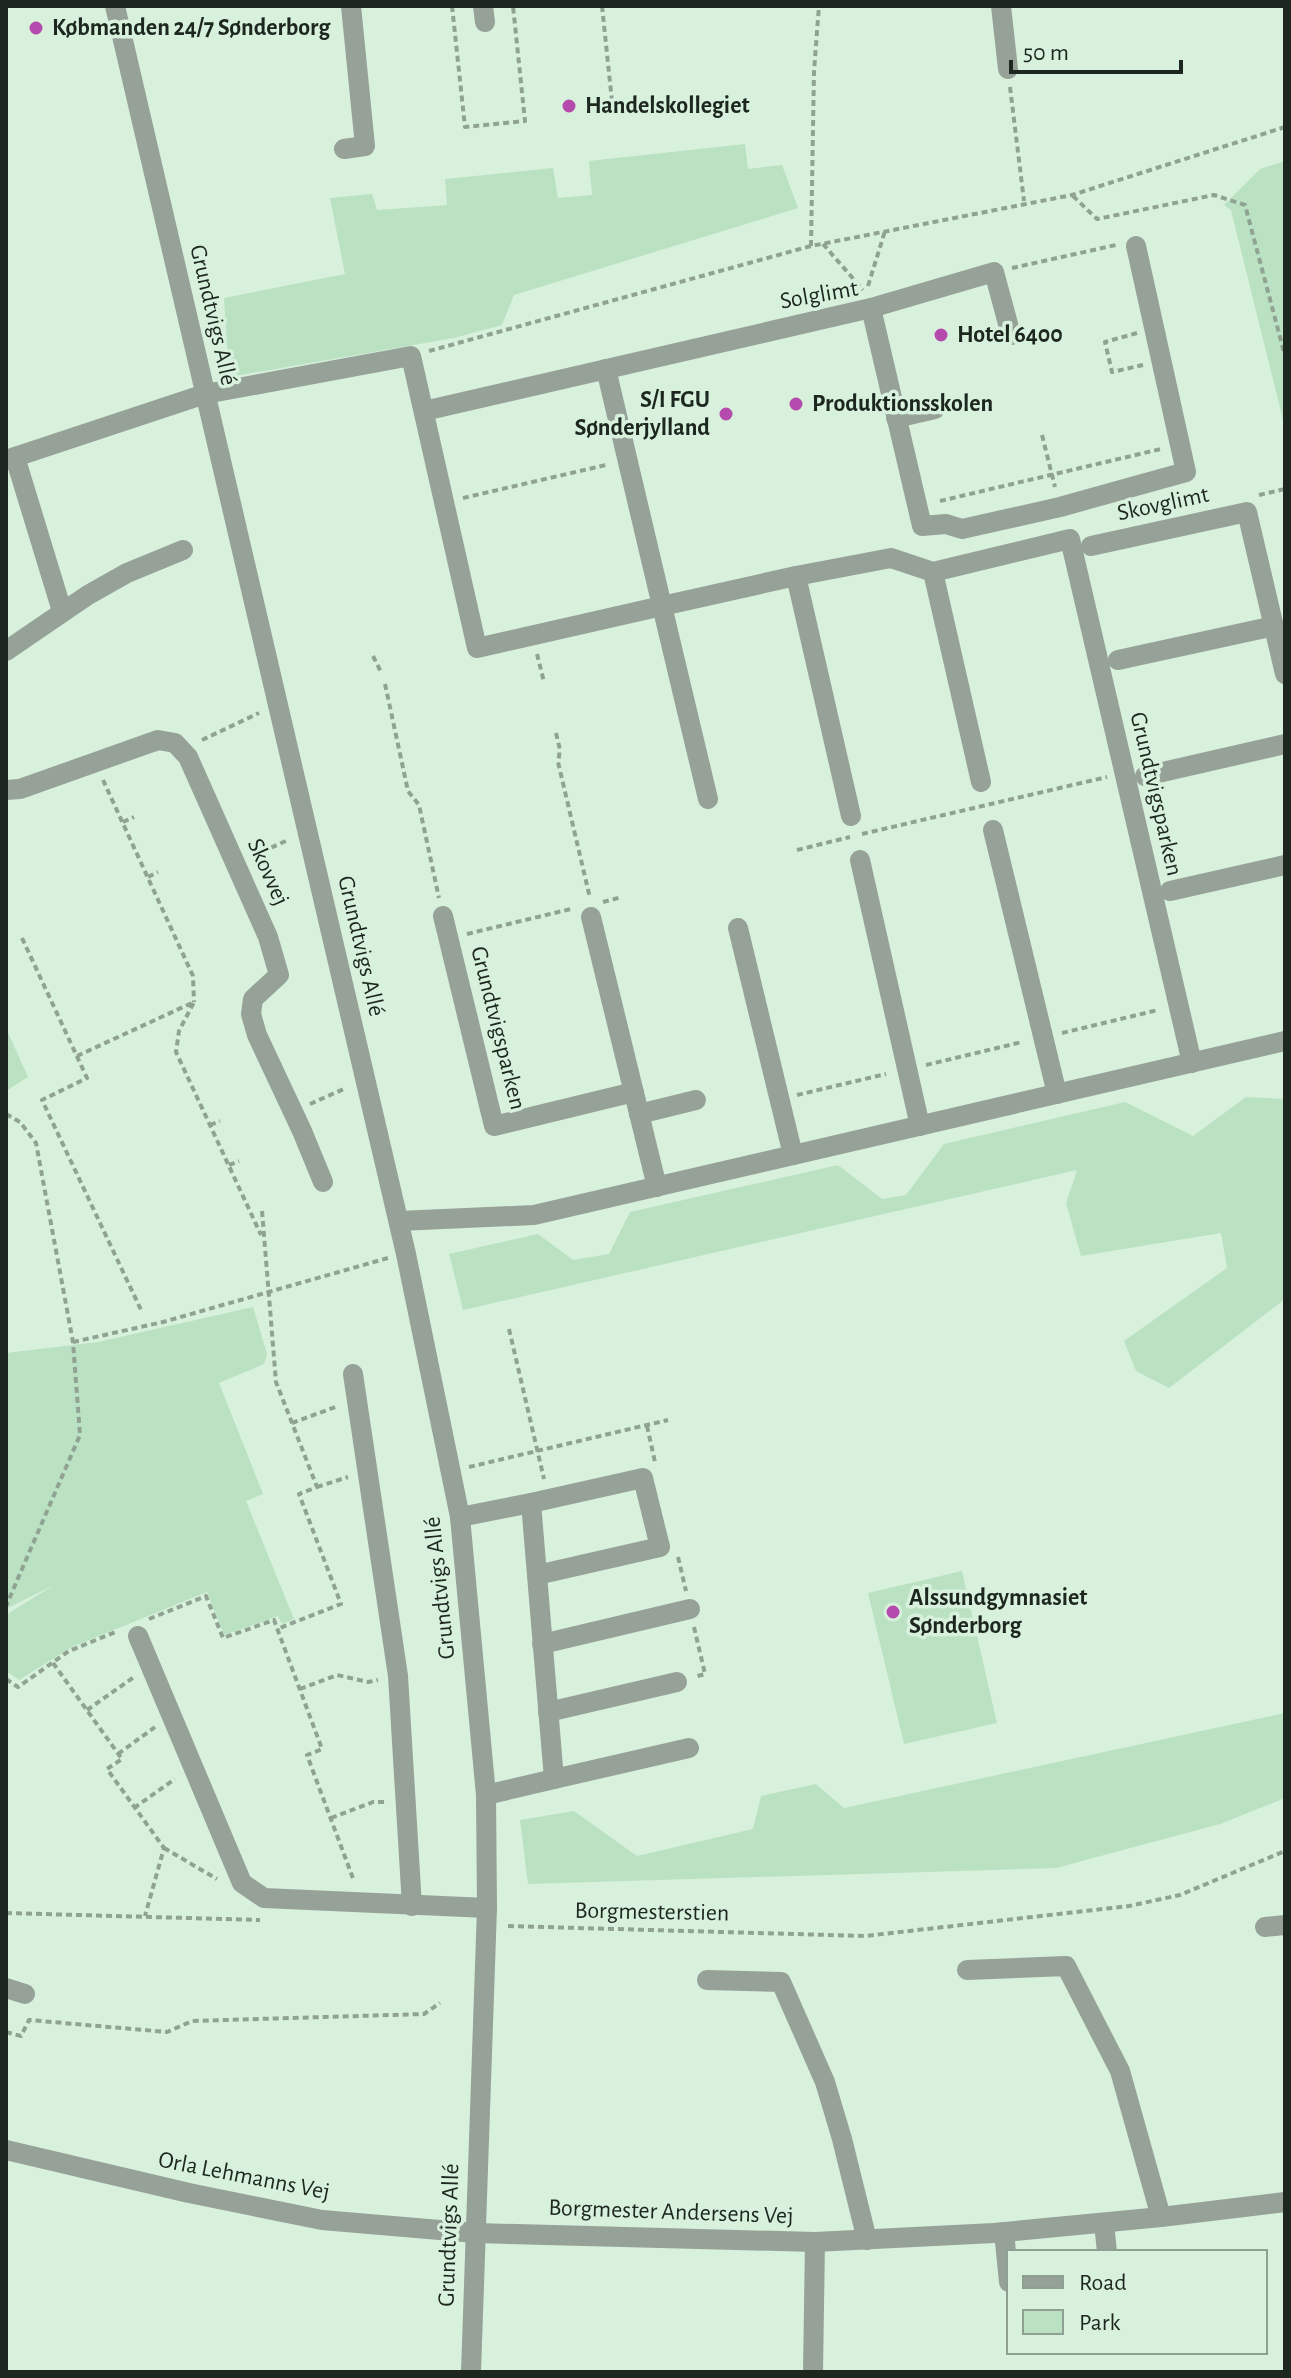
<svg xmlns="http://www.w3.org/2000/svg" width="1291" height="2378" viewBox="0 0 1291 2378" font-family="'Alegreya Sans',sans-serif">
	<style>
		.green { fill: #bae1c2 }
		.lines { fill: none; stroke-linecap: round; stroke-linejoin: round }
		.path { stroke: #90a393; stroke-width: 4; stroke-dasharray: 6 4; stroke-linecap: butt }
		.minor { stroke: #96a198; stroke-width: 20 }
		.poi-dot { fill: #b54bac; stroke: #d8f1dd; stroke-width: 3 }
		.labels { text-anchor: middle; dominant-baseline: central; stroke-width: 7; stroke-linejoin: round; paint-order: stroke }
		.poi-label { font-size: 24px; font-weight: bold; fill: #1d271f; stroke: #d8f1dd; text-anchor: start }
		.street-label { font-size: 24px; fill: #1d271f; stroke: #d8f1dd }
	</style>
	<rect width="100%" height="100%" fill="#d8f1dd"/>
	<g class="green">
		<polygon points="745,144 748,169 782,165 798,208 514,295 502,325 454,338 229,377 224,298 345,274 330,198 372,194 377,210 447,205 445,179 553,168 558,198 592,195 589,161"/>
		<polygon points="1285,161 1285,428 1231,210 1224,205 1260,169"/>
		<polygon points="6,1028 28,1077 6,1091"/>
		<polygon points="1246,1097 1285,1099 1285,1299 1169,1388 1136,1371 1124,1341 1227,1268 1221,1233 1081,1256 1066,1203 1077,1170 463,1310 449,1254 538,1234 573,1260 609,1254 630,1212 838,1165 882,1199 906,1195 944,1144 1125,1102 1193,1136"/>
		<polygon points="253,1307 267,1354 264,1364 219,1383 263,1494 246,1501 294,1619 282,1624 278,1616 224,1635 207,1592 72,1647 19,1680 6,1671 6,1620 9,1613 54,1585 6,1609 6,1353 98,1342"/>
		<polygon points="962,1571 997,1723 904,1744 868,1593"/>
		<polygon points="1285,1713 1285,1798 1220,1824 1056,1868 528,1884 520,1820 574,1811 637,1856 753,1829 761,1796 816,1784 844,1808"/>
	</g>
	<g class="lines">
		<g class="path">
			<polyline points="452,6 465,127 525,121 513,6"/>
			<polyline points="602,6 613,111"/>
			<polyline points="1010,87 1024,201"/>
			<polyline points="1073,196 1097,219 1214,195 1245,205 1285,356"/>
			<polyline points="823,244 863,290"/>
			<polyline points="811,246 814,71 819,6"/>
			<polyline points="1012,268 1116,245"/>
			<polyline points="868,286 885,231"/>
			<polyline points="1137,333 1105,342 1112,372 1143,365"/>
			<polyline points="429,351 811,246 1072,195 1285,127"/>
			<polyline points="1042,435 1055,487"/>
			<polyline points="1259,495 1285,489"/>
			<polyline points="463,498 606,465"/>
			<polyline points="940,501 1161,449"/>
			<polyline points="537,654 544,682"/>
			<polyline points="373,656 381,672"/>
			<polyline points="385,684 408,791 419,805 439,898"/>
			<polyline points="556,733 560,750 558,762 590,898"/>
			<polyline points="202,740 259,713"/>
			<polyline points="103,780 193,976 194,1002"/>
			<polyline points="123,822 134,817"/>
			<polyline points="862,834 1107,777"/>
			<polyline points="797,850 850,837"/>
			<polyline points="253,856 288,840"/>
			<polyline points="148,877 158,872"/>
			<polyline points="603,902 622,897"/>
			<polyline points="467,934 571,909"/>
			<polyline points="22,938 87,1078 42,1100 142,1312"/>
			<polyline points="1062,1033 1158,1010"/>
			<polyline points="77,1056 194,1002 179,1031 176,1052 261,1235"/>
			<polyline points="926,1065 1022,1042"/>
			<polyline points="797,1095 886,1074"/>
			<polyline points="310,1104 346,1088"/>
			<polyline points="6,1114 20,1122 36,1143 73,1342 80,1435 6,1606"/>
			<polyline points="210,1125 220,1121"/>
			<polyline points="229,1165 239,1161"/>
			<polyline points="262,1211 276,1382 317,1487 299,1494 341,1604 277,1629"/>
			<polyline points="509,1329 544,1479"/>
			<polyline points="73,1342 163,1322 388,1258"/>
			<polyline points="292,1423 338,1406"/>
			<polyline points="647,1426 655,1462"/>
			<polyline points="469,1467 668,1420"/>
			<polyline points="317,1487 348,1477"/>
			<polyline points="678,1557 686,1591"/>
			<polyline points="149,1619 206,1596 223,1638 274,1620 322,1749 307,1755 354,1881"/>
			<polyline points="694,1627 705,1674 694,1677"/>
			<polyline points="53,1663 122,1759 107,1769 164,1848 145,1916"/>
			<polyline points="6,1679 18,1687 69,1651 118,1631"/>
			<polyline points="300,1689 337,1675 368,1682 378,1680"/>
			<polyline points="87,1710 134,1677"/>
			<polyline points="118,1754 155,1727"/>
			<polyline points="134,1808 175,1779"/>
			<polyline points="331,1818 373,1802 385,1802"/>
			<polyline points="164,1848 217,1879"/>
			<polyline points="6,1913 260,1920"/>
			<polyline points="508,1926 865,1936 1129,1906 1180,1895 1285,1851"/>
			<polyline points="6,2032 21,2036 29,2020 167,2032 192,2021 424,2014 440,2003"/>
		</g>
		<g class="minor">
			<polyline points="115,6 406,1254 460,1517 486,1795 487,1908 471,2372"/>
			<polyline points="483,6 485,22"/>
			<polyline points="1001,6 1008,69"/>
			<polyline points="344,149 365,146 351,6"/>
			<polyline points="871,308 994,272 1011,335"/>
			<polyline points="606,369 662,606 796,576 891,558 933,572 1070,539 1192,1063"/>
			<polyline points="424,411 871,308 922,526 946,524 962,529 1060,507 1186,472 1136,246"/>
			<polyline points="896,418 935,409"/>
			<polyline points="15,457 62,611"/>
			<polyline points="6,460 205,394 411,356 477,648 662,606 708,799"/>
			<polyline points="1091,546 1247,512 1285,674"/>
			<polyline points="933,572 981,782"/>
			<polyline points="796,576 851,816"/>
			<polyline points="6,651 88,595 127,573 183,550"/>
			<polyline points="1118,660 1274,626"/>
			<polyline points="1145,776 1285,744"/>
			<polyline points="6,790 20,789 158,740 175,743 188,757 268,937 279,975 253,999 251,1014 257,1035 302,1131 323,1182"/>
			<polyline points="993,830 1057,1094"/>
			<polyline points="860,860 920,1126"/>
			<polyline points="1170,891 1285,865"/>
			<polyline points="443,916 494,1126 634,1092"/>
			<polyline points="591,917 657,1187"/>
			<polyline points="738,928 793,1155"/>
			<polyline points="639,1114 696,1100"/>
			<polyline points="399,1221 534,1215 1285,1041"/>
			<polyline points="353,1374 398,1676 412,1906"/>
			<polyline points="531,1503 643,1478 660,1547 537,1575"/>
			<polyline points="460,1517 531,1503 554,1779 486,1795"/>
			<polyline points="138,1636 242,1883 264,1898 487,1908"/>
			<polyline points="542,1644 690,1609"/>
			<polyline points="548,1712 677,1682"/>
			<polyline points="554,1779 689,1748"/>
			<polyline points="1265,1927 1285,1925"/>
			<polyline points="967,1970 1066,1966 1120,2071 1161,2217"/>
			<polyline points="707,1980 781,1982 825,2082 842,2139 867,2240"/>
			<polyline points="6,1988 25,1994"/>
			<polyline points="6,2150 189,2193 322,2220 475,2233 815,2242 994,2233 1161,2217 1285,2202"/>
			<polyline points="1104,2223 1107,2252"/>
			<polyline points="1004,2232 1009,2282"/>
			<polyline points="813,2372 815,2242"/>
		</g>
	</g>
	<g class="poi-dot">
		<circle cx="36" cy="28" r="8"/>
		<circle cx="569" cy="106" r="8"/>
		<circle cx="941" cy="335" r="8"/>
		<circle cx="796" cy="404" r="8"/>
		<circle cx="726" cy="414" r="8"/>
		<circle cx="893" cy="1612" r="8"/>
	</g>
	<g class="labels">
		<g class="poi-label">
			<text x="52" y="28">Købmanden 24/7 Sønderborg</text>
			<text x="585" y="106">Handelskollegiet</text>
			<text x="957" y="335">Hotel 6400</text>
			<text x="710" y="400" text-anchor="end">S/I FGU<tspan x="710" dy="28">Sønderjylland</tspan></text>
			<text x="812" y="404">Produktionsskolen</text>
			<text x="909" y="1598">Alssundgymnasiet<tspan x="909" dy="28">Sønderborg</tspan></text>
		</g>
		<g class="street-label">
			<text transform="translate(819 295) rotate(-10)">Solglimt</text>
			<text transform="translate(213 315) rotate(77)">Grundtvigs Allé</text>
			<text transform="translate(1163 504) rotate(-12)">Skovglimt</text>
			<text transform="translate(1156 794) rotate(77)">Grundtvigsparken</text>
			<text transform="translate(268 872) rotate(66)">Skovvej</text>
			<text transform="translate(361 946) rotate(77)">Grundtvigs Allé</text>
			<text transform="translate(498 1028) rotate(76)">Grundtvigsparken</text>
			<text transform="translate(440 1588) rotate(-96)">Grundtvigs Allé</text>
			<text transform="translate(652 1912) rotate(1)">Borgmesterstien</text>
			<text transform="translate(244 2176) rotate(11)">Orla Lehmanns Vej</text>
			<text transform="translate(671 2212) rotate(2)">Borgmester Andersens Vej</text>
			<text transform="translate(449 2235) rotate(-88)">Grundtvigs Allé</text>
		</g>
	</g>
	<rect width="1291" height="2378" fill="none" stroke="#1d271f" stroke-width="16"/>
	<rect x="1007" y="2250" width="260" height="104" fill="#d8f1dd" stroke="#8da091" stroke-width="2"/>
	<rect x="1023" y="2276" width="40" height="12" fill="#96a198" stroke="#8da091" stroke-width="2"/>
	<text x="1079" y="2290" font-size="24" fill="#1d271f">Road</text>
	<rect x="1023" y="2310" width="40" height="24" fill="#bae1c2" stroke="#8da091" stroke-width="2"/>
	<text x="1079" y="2330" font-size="24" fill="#1d271f">Park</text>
	<path d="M1011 60v12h170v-12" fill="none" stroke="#1d271f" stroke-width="4"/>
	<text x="1023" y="60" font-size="24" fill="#1d271f" stroke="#d8f1dd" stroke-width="6" paint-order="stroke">50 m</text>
</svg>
